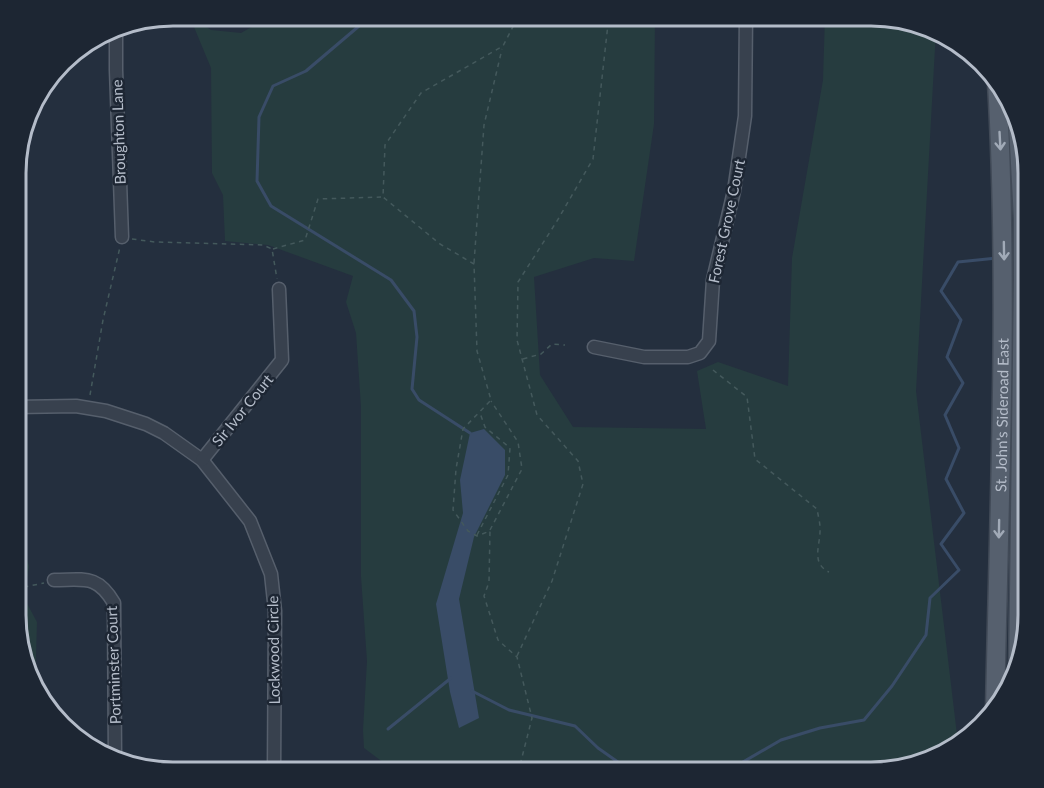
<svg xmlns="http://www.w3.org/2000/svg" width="1044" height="788" viewBox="0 0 1044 788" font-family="Lato,sans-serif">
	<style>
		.green { fill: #263c3f }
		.water { fill: #394c67 }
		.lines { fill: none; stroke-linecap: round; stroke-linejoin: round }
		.stream { stroke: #394c67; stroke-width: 3 }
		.minor-casing { stroke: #565f6c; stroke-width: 15 }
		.primary-casing { stroke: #414a57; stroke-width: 21 }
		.path { stroke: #44595c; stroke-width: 1.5; stroke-dasharray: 4.5 4.5; stroke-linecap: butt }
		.minor { stroke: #38414e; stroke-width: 12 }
		.primary { stroke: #56606e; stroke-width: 18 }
		.oneway { stroke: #a1aab7 }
		.labels { text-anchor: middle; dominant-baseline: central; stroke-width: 5; stroke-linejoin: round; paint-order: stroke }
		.street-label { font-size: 15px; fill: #b4bcc9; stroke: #1d2633 }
		.rim { fill: none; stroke: #b4bcc9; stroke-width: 3 }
	</style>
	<rect width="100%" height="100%" fill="#242f3e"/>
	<g class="green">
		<polygon points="189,15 211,30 241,33 273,15 655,15 654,124 634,261 594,258 534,277 540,375 573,427 706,429 697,371 718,362 788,386 792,258 823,80 825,15 881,15 931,27 936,30 916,391 958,743 941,757 871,773 396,772 364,748 363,730 367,661 361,577 361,407 356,333 346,302 353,276 268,245 225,241 223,195 212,173 211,68"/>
		<polygon points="16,525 29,566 24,598 37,622 35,690 31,685 15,626"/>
	</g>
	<polygon class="water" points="484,429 505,450 505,475 474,537 459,599 479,718 459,728 450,692 436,604 463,513 460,480 470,433"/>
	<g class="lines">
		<g class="stream">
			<polyline points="372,15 306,71 273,86 259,117 257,181 271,206 391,280 414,311 417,337 412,389 419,400 470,433"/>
			<polyline points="472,691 509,710 575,726 598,748 625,767 629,773"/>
			<polyline points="388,729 451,678"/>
			<polyline points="724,773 781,740 820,728 864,720 892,686 926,635 930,598 959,570 941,544 964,513 946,479 959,448 945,415 963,383 947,357 961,320 941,291 958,262 997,258"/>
		</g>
		<g class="minor-casing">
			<g id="minor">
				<polyline points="116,27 116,70 122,237"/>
				<polyline points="594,347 644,357 688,357 700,353 709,341 713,280 734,191 745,116 746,15"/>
				<polyline points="16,407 76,406 106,411 146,424 164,433 202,460 250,521 271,574 275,611 274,773"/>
				<polyline points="202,460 282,360 279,289"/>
				<path d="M54 580C84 580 97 574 114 603L115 762"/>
			</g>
		</g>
		<g class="primary-casing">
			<g id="primary">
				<polyline points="1018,673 1023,279 1023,219 1018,126"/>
				<path id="s1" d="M995 711C999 502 1009 292 997 83"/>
			</g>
		</g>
		<g class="path">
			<polyline points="132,239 155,242 263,245 272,249 277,279"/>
			<polyline points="273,249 305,240 318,199 381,197"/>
			<polyline points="474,263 484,125 502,49"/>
			<polyline points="523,359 541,354 552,344 565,345"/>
			<path d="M713 370 747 397 755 459 817 509C818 515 820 522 820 528 821 544 810 563 829 572"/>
			<polyline points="90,395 103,320 120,247"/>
			<polyline points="490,530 522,469 518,442 491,401"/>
			<polyline points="477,535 508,475 510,448 485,427 480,413"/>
			<polyline points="15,589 44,583"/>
			<polyline points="15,611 17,630"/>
			<polyline points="517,656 552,581 583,484 578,461 537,415 517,340 518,282 557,221 593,159 609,15"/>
			<polyline points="446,773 463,771 466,773"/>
			<polyline points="518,773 532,718 517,657 498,640 484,596 489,582 490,531 477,536 468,531 453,510 456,469 463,429 491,400 477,351 474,264 440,244 383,197 385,145 421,93 503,46 519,15"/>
		</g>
		<use href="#minor" class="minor"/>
		<use href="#primary" class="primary"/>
	</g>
	<defs><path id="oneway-shaft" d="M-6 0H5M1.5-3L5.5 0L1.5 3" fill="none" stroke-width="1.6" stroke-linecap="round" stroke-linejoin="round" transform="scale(1.5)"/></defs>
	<g class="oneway">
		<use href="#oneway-shaft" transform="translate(1000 141) rotate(87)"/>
		<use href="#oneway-shaft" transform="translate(1004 251) rotate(89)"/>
		<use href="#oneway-shaft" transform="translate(999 529) rotate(91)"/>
	</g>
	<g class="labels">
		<g class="street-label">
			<text transform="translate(118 132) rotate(-92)">Broughton Lane</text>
			<text transform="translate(726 221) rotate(-78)">Forest Grove Court</text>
			<text transform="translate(242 410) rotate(-51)">Sir Ivor Court</text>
			<text stroke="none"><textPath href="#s1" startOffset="296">St. John's Sideroad East</textPath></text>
			<text transform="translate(273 650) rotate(-91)">Lockwood Circle</text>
			<text transform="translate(113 665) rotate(-92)">Portminster Court</text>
		</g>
	</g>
	<path d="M0 0H1044V788H0ZM173 26H871A147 147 0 0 1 1018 173V615A147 147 0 0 1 871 762H173A147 147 0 0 1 26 615V173A147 147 0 0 1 173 26Z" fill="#1d2633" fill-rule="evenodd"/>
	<path class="rim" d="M173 26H871A147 147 0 0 1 1018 173V615A147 147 0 0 1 871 762H173A147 147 0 0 1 26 615V173A147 147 0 0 1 173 26Z"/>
</svg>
